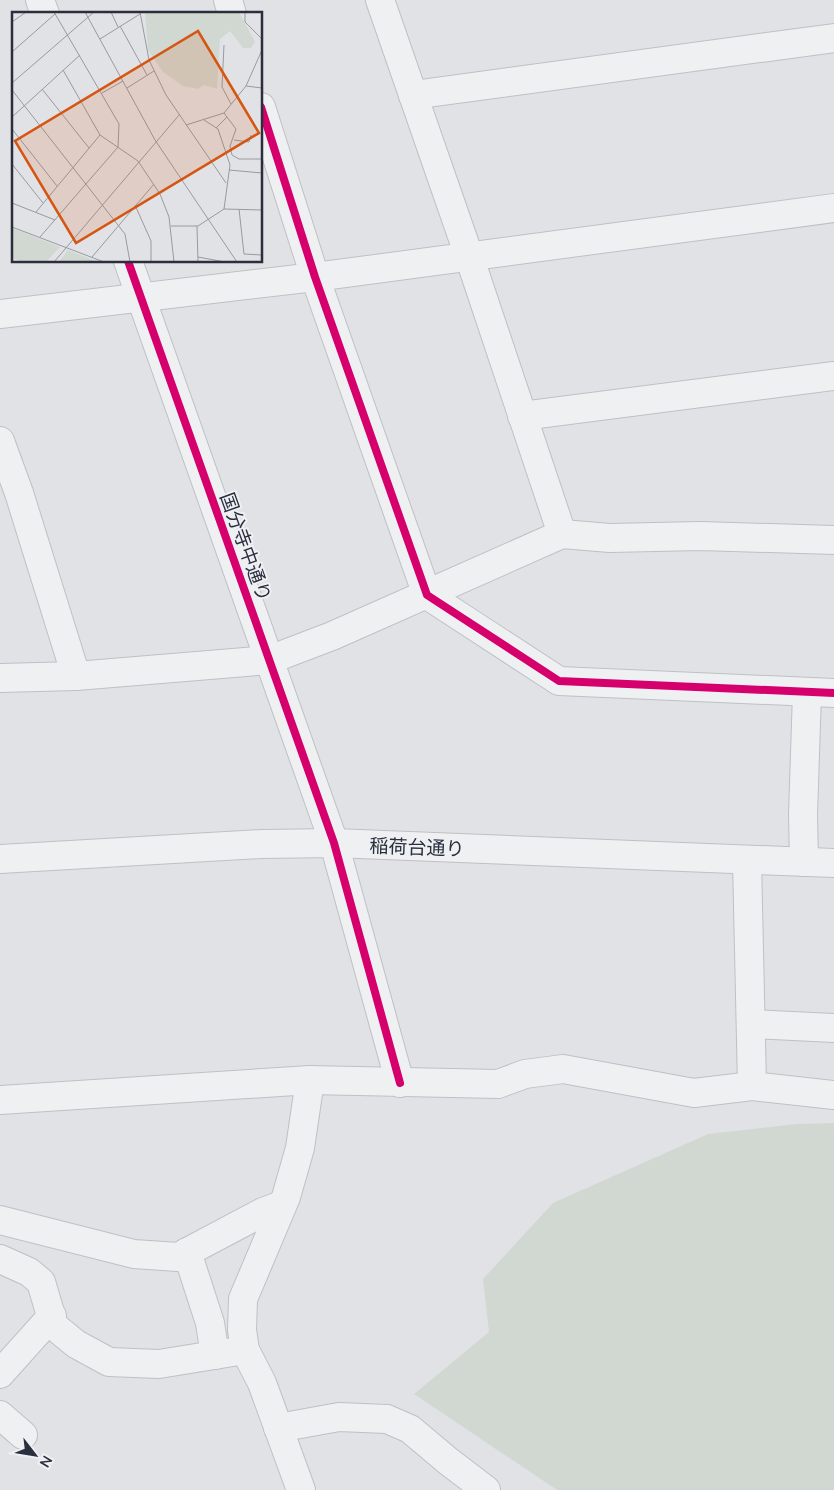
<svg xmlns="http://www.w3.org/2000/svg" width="834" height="1490" viewBox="0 0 834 1490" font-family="Mulish,'Noto Sans JP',sans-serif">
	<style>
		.green { fill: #d1d8d1 }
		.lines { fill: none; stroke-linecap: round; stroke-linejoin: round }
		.minor-casing { stroke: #bfc0c3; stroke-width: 30 }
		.minor { stroke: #eff0f2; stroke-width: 28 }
		.cycleway-casing { stroke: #eef0f4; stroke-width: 11 }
		.cycleway { stroke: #d6006c; stroke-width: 8 }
		.labels { text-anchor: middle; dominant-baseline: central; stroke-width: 4; stroke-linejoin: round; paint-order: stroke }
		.street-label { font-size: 19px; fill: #292f3c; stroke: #eef0f4 }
		.inset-road { fill: none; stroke: #979aa1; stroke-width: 1 }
		.view { fill: #d55511; fill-opacity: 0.15; stroke: #d55511; stroke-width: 2.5 }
		.inset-edge { fill: none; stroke: #292f3c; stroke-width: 2.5 }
	</style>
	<rect width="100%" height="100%" fill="#e1e2e5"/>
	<polygon class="green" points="834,1123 834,1490 557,1490 414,1394 489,1332 483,1279 553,1203 708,1134 797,1124"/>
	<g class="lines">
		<g class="minor-casing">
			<g id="minor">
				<polyline points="40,0 45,14"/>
				<polyline points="228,0 232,14"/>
				<polyline points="380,0 469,256 562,534"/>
				<polyline points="413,95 834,38"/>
				<polyline points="261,107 315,277 427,595 559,681 834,693"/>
				<polyline points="128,261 334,843 400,1083"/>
				<polyline points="0,314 315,277 834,208"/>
				<polyline points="522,416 834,376"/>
				<polyline points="0,441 19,493 76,676"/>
				<polyline points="0,678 76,676 269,660 332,636 562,534 610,538 700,536 834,540"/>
				<polyline points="0,859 262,844 334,843 834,863"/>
				<polyline points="747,860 752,1086"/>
				<polyline points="804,862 803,815 807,693"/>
				<polyline points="751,1024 834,1028"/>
				<polyline points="0,1100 310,1080 498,1084 525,1074 563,1069 694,1093 752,1086 834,1095"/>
				<polyline points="0,1220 134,1254 178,1257 263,1212 282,1205"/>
				<polyline points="187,1252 210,1323 215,1355"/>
				<polyline points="0,1259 29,1272 41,1282 54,1326 76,1344 109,1362 159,1364 245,1350"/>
				<polyline points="0,1374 52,1316"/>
				<polyline points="0,1415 23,1435"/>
				<polyline points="278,1428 339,1417 387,1419 410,1429 448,1461 486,1490"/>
				<polyline points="301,1490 262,1383 245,1350 242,1330 243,1299 286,1197 300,1148 310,1080"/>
			</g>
		</g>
		<use href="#minor" class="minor"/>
		<g class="cycleway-casing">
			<g id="cycleway">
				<polyline points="261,107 315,277 427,595 559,681 834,693"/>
				<polyline points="128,261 334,843 400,1083"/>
			</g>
		</g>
		<use href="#cycleway" class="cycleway"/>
	</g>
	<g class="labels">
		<g class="street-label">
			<text transform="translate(246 547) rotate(70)">国分寺中通り</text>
			<text transform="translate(417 847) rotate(2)">稲荷台通り</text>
		</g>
	</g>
	<g transform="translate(12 12)">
		<rect width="250" height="250" fill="#e1e2e5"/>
		<path d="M227 0 243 30 239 36H231L218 19 208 27 205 77 192 73 186 77 171 74 151 60 136 38 133 0ZM0 216 48 235 34 250H11L0 246ZM56 238 86 250H47Z" fill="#d1d8d1"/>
		<path class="inset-road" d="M73 0 143 128 225 250M99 0 106 15M128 0 137 48 154 83 214 171M233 0V10L250 27M0 10 14 0M108 14 135 63M88 27 128 2M212 33 210 75 219 92M0 40 43 2M51 58 88 123 126 149 148 182 157 205 162 250M0 71 82 0M234 74 250 76M115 76 142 59M30 77 77 136M0 78 113 222 118 250M90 81 111 69M212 101 224 117 218 134 220 143 227 147H250M0 105 68 43M192 108 206 117 218 153 212 197M174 113 212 101 234 74 250 38M204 116 215 105M0 117 45 174M222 128 237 130 239 123M0 152 31 191M217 158 250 161M0 191 43 208M123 193 139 229V250M227 197 232 242 250 243M24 200 88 123M159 214H186L212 197 250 198M185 214 186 250M0 215 92 250M28 225 106 135 107 112 42 0M80 245 142 172M186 245 213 250M42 250 168 102"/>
		<path class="view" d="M186 19 247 121 64 231 3 129Z"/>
		<rect width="250" height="250" class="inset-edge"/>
	</g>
	<g transform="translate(35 1455) rotate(121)" stroke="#eef0f4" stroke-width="4" paint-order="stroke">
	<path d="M0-4L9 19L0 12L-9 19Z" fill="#292f3c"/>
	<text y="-8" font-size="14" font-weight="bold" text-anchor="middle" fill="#292f3c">N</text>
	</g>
</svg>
